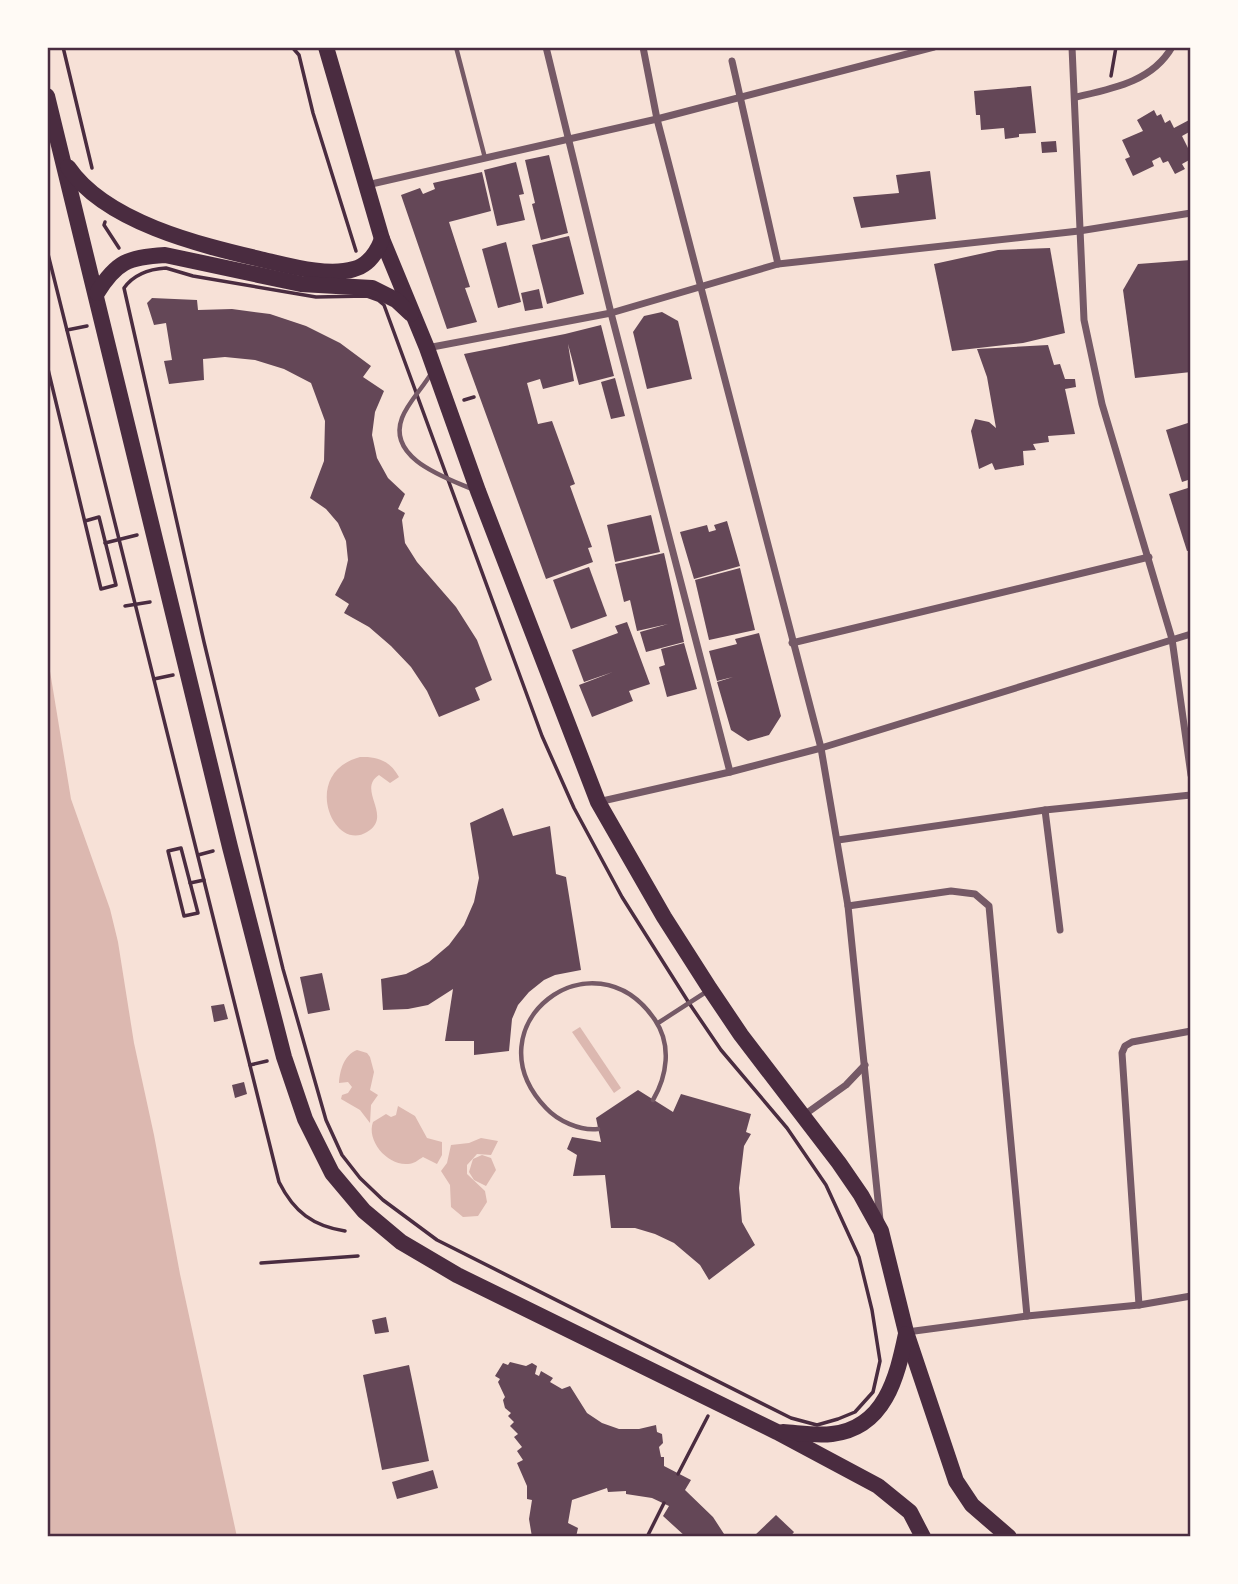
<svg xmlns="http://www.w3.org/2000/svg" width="1238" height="1584" viewBox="0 0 1238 1584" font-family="'Titillium Web',sans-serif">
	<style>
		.water { fill: #dcb8b0 }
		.building { fill: #644757 }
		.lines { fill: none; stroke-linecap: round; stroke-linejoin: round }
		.path { stroke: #4a2c40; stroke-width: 3.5 }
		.service { stroke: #755966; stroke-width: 4.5 }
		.minor { stroke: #755966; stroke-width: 7 }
		.primary { stroke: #4a2c40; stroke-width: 16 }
		.neatline { fill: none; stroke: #4a2c40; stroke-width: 2.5 }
	</style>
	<rect width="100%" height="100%" fill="#f7e1d7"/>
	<g class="water">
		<polygon points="47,653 71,799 110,909 118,942 134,1043 154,1135 180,1274 237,1537 47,1537"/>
		<path d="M360 757C378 756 390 761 399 777L390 783 379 775C356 790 394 816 367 832 333 853 300 773 360 757Z"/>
		<polygon points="580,1027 621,1088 614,1093 572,1032"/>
		<path d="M357 1050 367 1053 370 1057 374 1072 370 1090 378 1095 371 1105 370 1123 360 1110 341 1099 342 1095 348 1093 352 1087 348 1082 339 1083C340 1070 344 1055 357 1050Z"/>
		<path d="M398 1106 415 1116 427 1138 442 1142V1155L437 1164 423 1157C418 1160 414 1164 408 1164 388 1166 366 1141 373 1122L386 1114 391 1117 396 1115Z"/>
		<polygon points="481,1138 498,1141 491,1155 477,1154 467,1165 467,1174 485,1191 487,1202 478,1216 463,1217 451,1207 450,1185 441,1171 447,1163 451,1145 469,1143"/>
		<polygon points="482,1155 491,1158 496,1170 486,1186 474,1180 469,1172 473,1159"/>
	</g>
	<g class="building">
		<polygon points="1031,86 1036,133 1019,134 1019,137 1005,139 1004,128 981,130 980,115 976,115 974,91"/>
		<polygon points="1154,110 1157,116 1161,114 1165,123 1170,120 1174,128 1191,119 1191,131 1182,136 1191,154 1191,159 1182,164 1185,169 1175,174 1168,161 1163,163 1160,157 1152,161 1154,166 1133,176 1125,159 1130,157 1122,140 1143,131 1137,120"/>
		<polygon points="1056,141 1057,152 1042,153 1041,142"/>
		<polygon points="549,155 568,233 541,240 532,204 535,203 525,160"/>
		<polygon points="516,162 524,194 519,195 525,220 497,226 484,170"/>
		<polygon points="930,171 936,219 861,228 853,197 899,193 896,175"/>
		<polygon points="482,172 491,211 449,222 470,287 465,288 477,322 447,329 401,195 420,188 423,194 435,189 433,183"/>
		<polygon points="569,236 584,294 547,304 532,245"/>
		<polygon points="506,242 521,302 498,308 482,249"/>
		<polygon points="1050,248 1065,333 1023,343 952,351 934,264 998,250"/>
		<polygon points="1191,260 1191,372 1135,378 1123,290 1138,264"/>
		<polygon points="539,289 543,308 525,311 521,293"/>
		<polygon points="152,298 197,300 198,310 232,309 270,314 306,326 340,343 371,366 363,377 384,391 375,412 372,435 377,458 388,478 405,494 398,509 405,513 402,520 405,543 417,562 456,607 477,640 492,680 475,688 480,700 439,717 427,691 411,667 391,646 369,627 344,613 349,604 335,595 344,578 348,560 346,541 338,523 326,509 310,498 324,461 325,421 311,383 284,369 255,360 225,357 203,359 204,380 169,384 164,361 172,360 166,323 154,325 147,303"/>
		<polygon points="662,312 678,321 692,379 647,389 633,332 644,316"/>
		<polygon points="601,325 614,376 579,385 568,344 574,381 543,389 540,379 527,383 538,424 552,421 575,484 570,486 592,547 588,548 593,562 546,579 464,354 565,334"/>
		<polygon points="1048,345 1054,365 1060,364 1065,379 1075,379 1076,387 1065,389 1075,434 1048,436 1049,442 1033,444 1036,450 1023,451 1024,465 995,470 992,463 979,469 971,431 975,419 989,422 996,428 987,377 977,349"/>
		<polygon points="615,378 625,416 611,419 601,382"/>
		<polygon points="1191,422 1191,479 1182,482 1166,430"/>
		<polygon points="1191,487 1191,550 1187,551 1169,494"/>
		<polygon points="651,515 660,552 615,562 607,525"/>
		<polygon points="727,521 740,566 694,579 680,532 707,525 709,532 716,530 714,525"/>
		<polygon points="664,553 684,642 646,652 640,632 668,624 637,631 630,600 624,602 615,564"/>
		<polygon points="589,567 607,616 571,629 553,580"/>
		<polygon points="740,568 755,630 709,640 695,580"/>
		<polygon points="627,622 650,684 629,691 633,701 592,717 579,685 613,672 584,682 572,650 618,633 615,626"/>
		<polygon points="759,633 781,716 769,735 748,741 731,730 717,682 733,677 717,681 709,651 737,644 735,639"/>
		<polygon points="684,643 697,689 667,697 659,667 665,665 661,649"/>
		<polygon points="503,808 513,836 550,826 556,874 566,877 581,970 555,975 544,980 529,992 518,1005 512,1019 509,1051 474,1055 474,1041 445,1041 453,989 428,1005 408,1009 383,1010 381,979 406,974 429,962 449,945 464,925 474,902 479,878 470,823"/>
		<polygon points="322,973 330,1010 308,1014 300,977"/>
		<polygon points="224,1004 228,1019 214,1022 211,1006"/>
		<polygon points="244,1082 247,1094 235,1098 232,1085"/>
		<polygon points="638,1090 673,1112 681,1094 751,1114 746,1132 751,1134 744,1146 739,1188 742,1222 755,1245 709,1280 700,1265 674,1243 655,1234 635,1228 611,1228 605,1175 573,1176 577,1155 567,1149 572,1137 601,1142 596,1118"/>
		<polygon points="386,1317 389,1332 375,1334 372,1320"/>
		<polygon points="510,1362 526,1366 532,1363 537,1366 535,1374 539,1376 541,1371 553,1378 550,1382 562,1389 570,1386 587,1413 602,1423 619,1429 639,1429 656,1425 657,1432 662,1434 663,1443 659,1447 661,1457 664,1457 664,1466 691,1480 685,1490 713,1517 726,1537 686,1537 663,1516 669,1506 652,1498 626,1494 626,1491 608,1492 607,1488 572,1500 568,1523 578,1528 576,1537 532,1537 529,1519 532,1500 527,1499 527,1486 517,1463 523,1460 517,1451 522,1447 514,1437 518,1434 510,1426 514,1422 508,1416 511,1413 505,1408 503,1400 505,1397 498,1382 500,1379 495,1376 503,1363 508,1365"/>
		<polygon points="409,1365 429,1461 382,1470 363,1375"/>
		<polygon points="433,1470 438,1488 397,1499 392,1482"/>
		<polygon points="776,1515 794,1532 790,1537 753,1537"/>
	</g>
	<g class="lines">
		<g class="path">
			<polyline points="63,47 92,168"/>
			<polyline points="292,47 299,55 313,113 356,251"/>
			<polyline points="1111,76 1116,47"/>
			<polyline points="105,222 104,225 119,248"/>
			<path d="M47 250 279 1182C294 1212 313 1226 345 1231"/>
			<path d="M166 268 193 276 316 297 367 296 378 300 384 305 542 736 574 808 622 897 689 1003 721 1050 787 1128 826 1185 859 1257 872 1310 880 1361 873 1392 855 1412 838 1419 817 1425 791 1418 437 1240 383 1200 360 1178 342 1155 326 1120 283 969 204 642 124 288C134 274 150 269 166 268Z"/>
			<polyline points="67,330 87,326"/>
			<polyline points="47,365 101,589 116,585 99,517 85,521"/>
			<polyline points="464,400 474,397"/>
			<polyline points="105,543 137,535"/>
			<polyline points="125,606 150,602"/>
			<polyline points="154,679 173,675"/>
			<polygon points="181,848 198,913 184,916 168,851"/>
			<polyline points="198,855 213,851"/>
			<polyline points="190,883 204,880"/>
			<polyline points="250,1065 267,1061"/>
			<polyline points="261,1263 358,1256"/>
			<polyline points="678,1474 708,1416"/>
			<polyline points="647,1537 664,1503"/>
		</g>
		<g class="service">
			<polyline points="456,47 485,158"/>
			<path d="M432 372C423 388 408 402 402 418 387 458 444 477 472 489"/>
			<polyline points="658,1023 706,992"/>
			<path d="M598 1129C580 1131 558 1121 546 1108 468 1026 593 929 655 1020 672 1045 667 1076 653 1100"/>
		</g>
		<g class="minor">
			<polyline points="546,47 611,313 730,772"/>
			<polyline points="643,47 657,119 821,748 848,906 880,1220"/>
			<polyline points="1072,47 1084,320 1102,404 1172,639 1191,775"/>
			<polyline points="732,61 778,264"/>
			<path d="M1076 97C1111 89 1152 82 1172 47"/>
			<polyline points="367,185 657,119 934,47"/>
			<polyline points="427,348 611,313 778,264 1079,231 1191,213"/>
			<polyline points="792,643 1149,557"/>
			<polyline points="598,802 730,772 821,748 1191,634"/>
			<polyline points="1045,810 1060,930"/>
			<polyline points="838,840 1045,810 1191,795"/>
			<polyline points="848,906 951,891 975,894 989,906 1027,1316"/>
			<polyline points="804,1115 846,1085 865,1065"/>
			<polyline points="1139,1305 1122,1053 1125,1046 1132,1042 1191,1031"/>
			<polyline points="907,1332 1027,1316 1139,1305 1191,1296"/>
		</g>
		<g class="primary">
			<polyline points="326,47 382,239 427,348 478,491 598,802 664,917 710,989 741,1035 839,1163 861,1195 881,1231 906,1332 956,1481 972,1505 1009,1537"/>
			<polyline points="47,96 230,847 284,1057 305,1119 332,1173 364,1211 401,1242 457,1275 777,1432 878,1486 910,1512 923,1537"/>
			<path d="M68 167C106 223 201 245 264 260 290 266 328 277 354 269 369 265 377 252 382 239"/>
			<path d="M97 293C116 262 128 257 165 255L301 284 372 288 396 300 411 314"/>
			<path d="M783 1432C799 1433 816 1436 832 1434 885 1428 897 1377 906 1334"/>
		</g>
	</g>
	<rect width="1238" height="1584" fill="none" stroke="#fffaf5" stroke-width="98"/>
	<rect x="49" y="49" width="1140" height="1486" class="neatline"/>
</svg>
